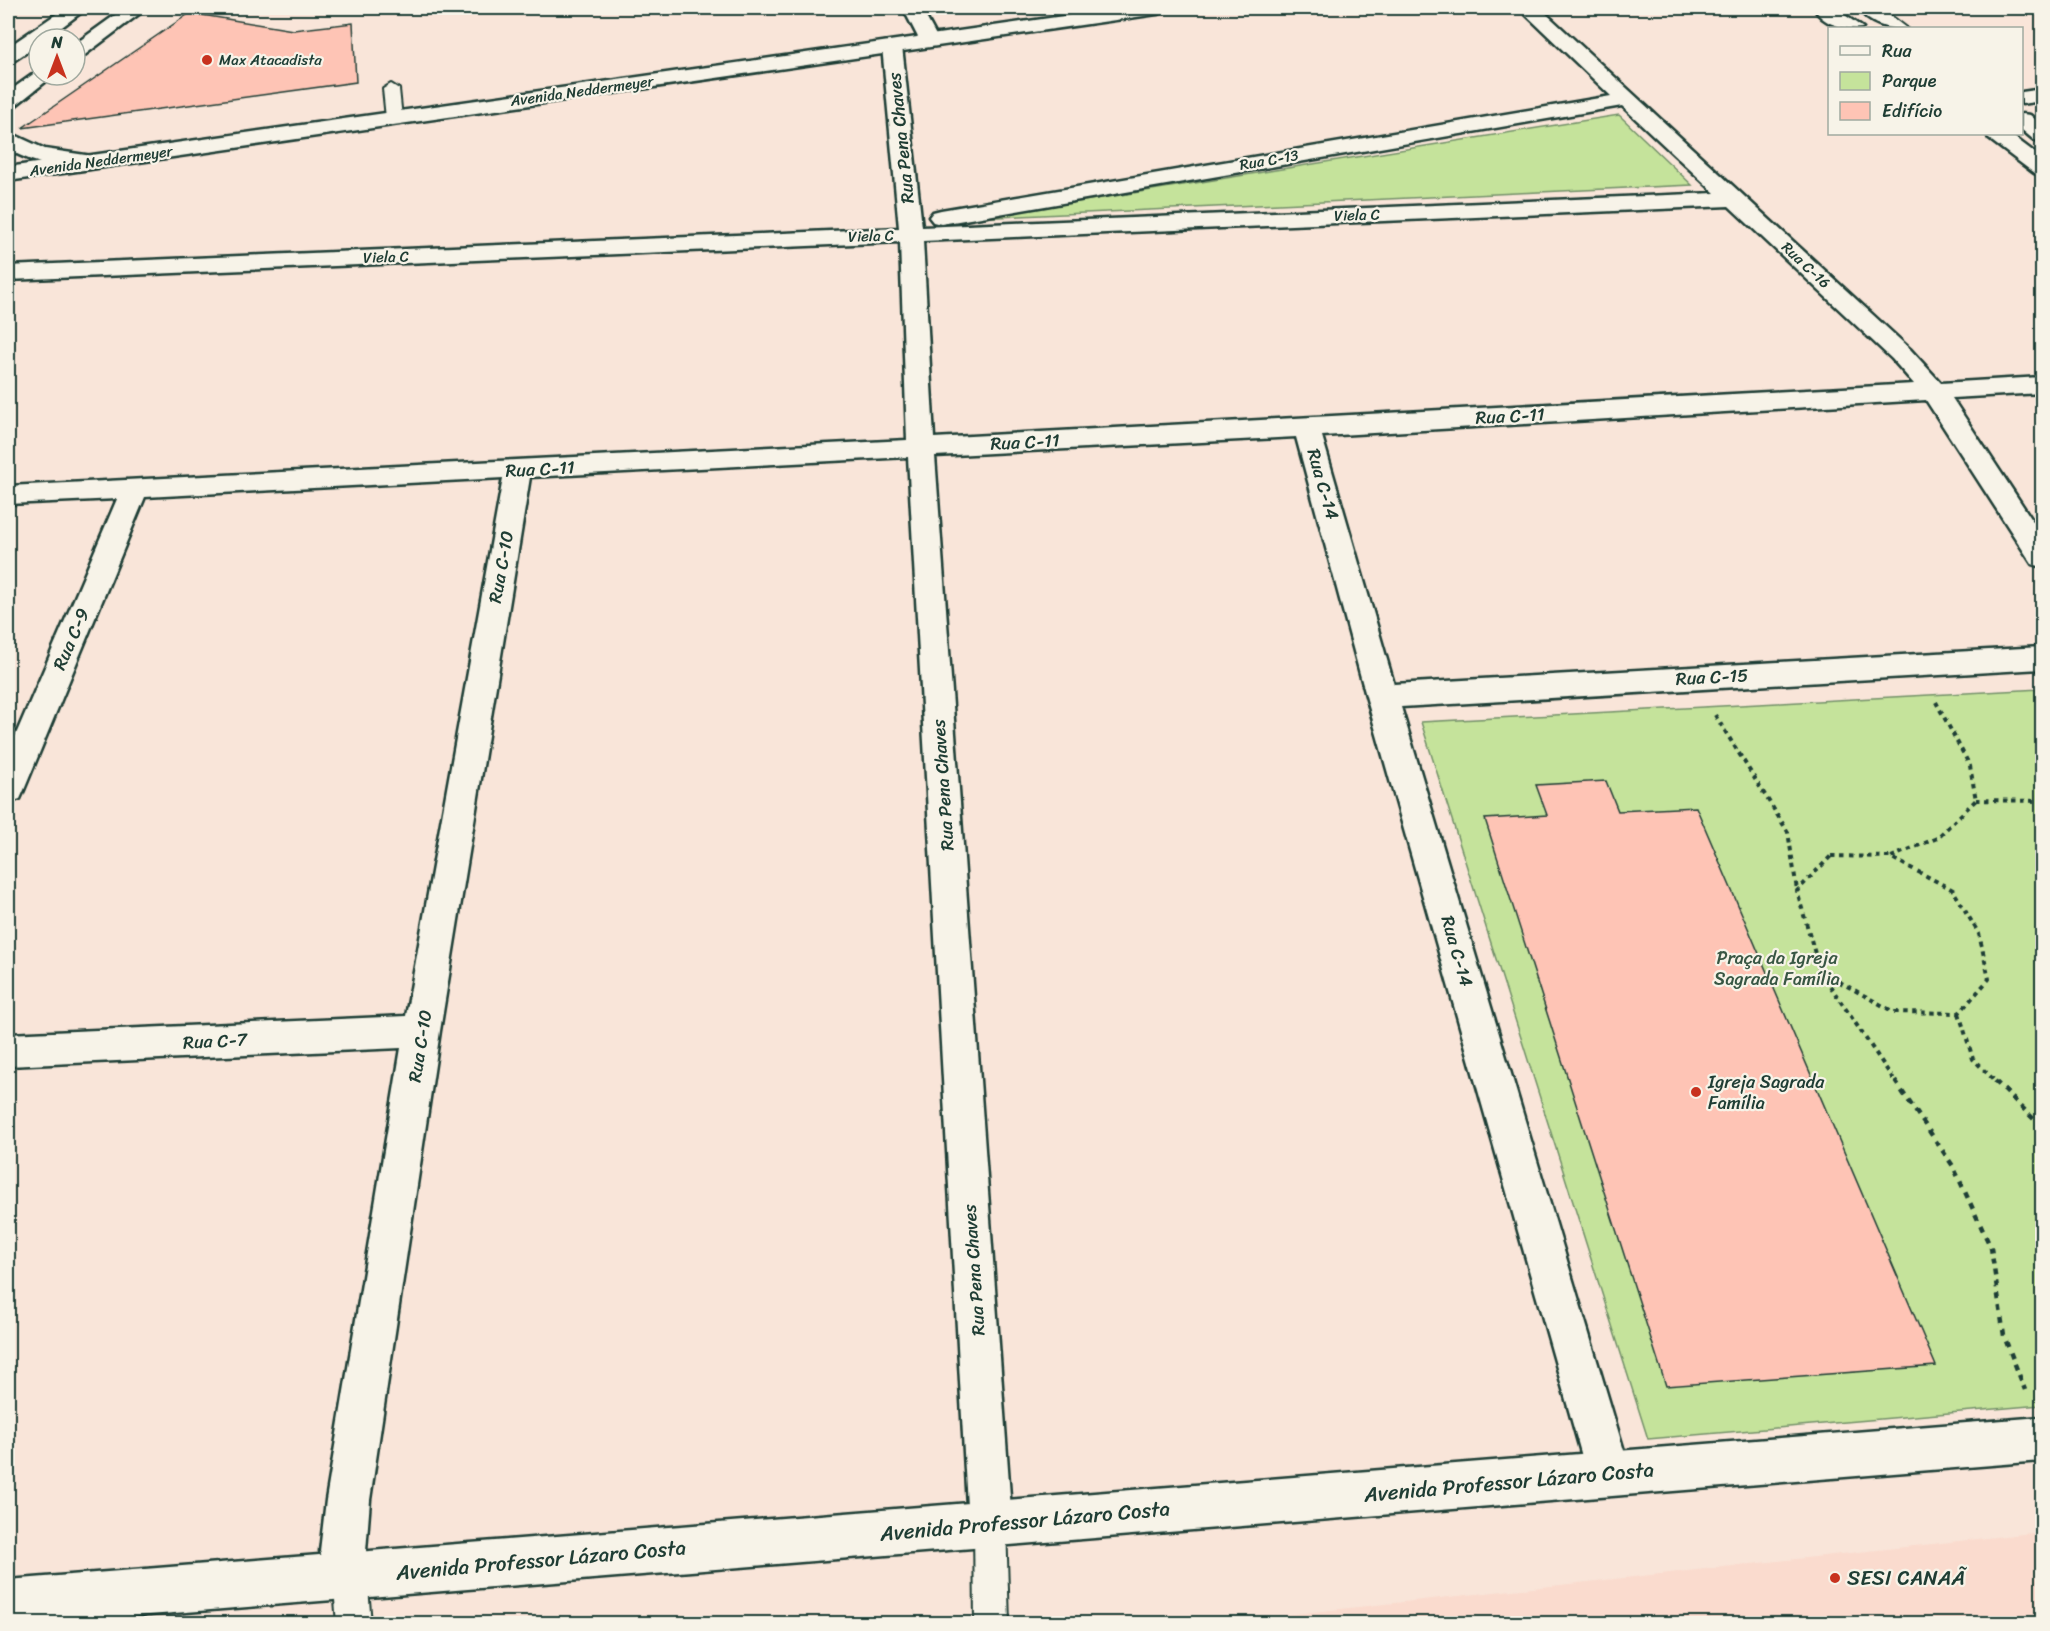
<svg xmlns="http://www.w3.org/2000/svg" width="2050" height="1631" viewBox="0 0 2050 1631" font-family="Sriracha,sans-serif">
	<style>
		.built { fill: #fadbce }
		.green { fill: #c5e39b; stroke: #729068; stroke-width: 1.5 }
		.building { fill: #fec4b5; stroke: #1f3d34; stroke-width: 1.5 }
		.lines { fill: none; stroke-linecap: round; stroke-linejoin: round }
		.lane-casing { stroke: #1f3d34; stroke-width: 4 }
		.street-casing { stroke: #1f3d34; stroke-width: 5 }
		.secondary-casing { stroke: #1f3d34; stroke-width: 5 }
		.primary-casing { stroke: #1f3d34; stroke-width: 5 }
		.path-far1 { stroke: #1f3d34; stroke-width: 4; stroke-dasharray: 4.5 4.5; stroke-linecap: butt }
		.path { stroke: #1f3d34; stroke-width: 4.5; stroke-dasharray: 6 6; stroke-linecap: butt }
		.lane { fill: #f7f3e8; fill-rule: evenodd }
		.street { fill: #f7f3e8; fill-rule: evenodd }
		.secondary { fill: #f7f3e8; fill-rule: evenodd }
		.primary { fill: #f7f3e8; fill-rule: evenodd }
		.poi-dot { fill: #c8321e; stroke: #f7f3e8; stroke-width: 2 }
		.labels { text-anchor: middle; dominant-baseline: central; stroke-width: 4.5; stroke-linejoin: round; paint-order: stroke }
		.far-poi-label { font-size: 15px; fill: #1f3d34; stroke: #f7f3e8; text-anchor: start }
		.far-street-label { font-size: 15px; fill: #1f3d34; stroke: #f7f3e8 }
		.street-label { font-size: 18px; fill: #1f3d34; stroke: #f7f3e8 }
		.park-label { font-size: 18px; fill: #385643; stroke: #f7f3e8 }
		.poi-label { font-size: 18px; fill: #1f3d34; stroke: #f7f3e8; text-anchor: start }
		.near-street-label { font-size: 21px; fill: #1f3d34; stroke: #f7f3e8 }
		.near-poi-label { font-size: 21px; fill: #1f3d34; stroke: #f7f3e8; text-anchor: start }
	</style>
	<rect width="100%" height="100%" fill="#f9e5d9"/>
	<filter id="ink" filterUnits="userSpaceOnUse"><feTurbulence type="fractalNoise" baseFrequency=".0167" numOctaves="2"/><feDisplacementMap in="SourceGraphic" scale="12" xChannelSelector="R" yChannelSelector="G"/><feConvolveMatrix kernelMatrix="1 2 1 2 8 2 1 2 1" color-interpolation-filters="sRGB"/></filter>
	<g filter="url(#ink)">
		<polygon class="built" points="2042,1532 2042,1623 1213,1623"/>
		<g class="green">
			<polygon points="1619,115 1692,185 977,218"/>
			<polygon points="2042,689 2042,1405 1648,1439 1421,722"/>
		</g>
		<g class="building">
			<polygon points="190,13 293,30 353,23 356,82 22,128"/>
			<polygon points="1606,781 1618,811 1696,807 1936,1366 1666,1386 1485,819 1547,815 1536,785"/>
		</g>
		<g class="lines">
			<g class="lane-casing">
				<g id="lane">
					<polygon points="391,84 399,89 402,118 394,123 386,118 383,89"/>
					<polygon points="990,1508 1002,1512 1006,1524 1009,1624 975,1624 974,1524 978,1512"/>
					<polygon points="350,1558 362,1563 367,1575 371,1624 337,1624 333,1575 338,1563"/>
				</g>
			</g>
			<g class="street-casing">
				<g id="street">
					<polygon points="903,8 921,8 939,41 936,45 922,45"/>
					<path d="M1519 8H1540L1910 349 1941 383 2042 377V393L1952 398 2042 535V567L2032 564 1926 400 1322 436 1394 684 2042 647V669L1401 707 1631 1474 1625 1490 1609 1496 1593 1490 1587 1474 1366 696 1296 437 935 456 1012 1524 1006 1540 990 1546 974 1540 968 1524 908 457 530 477 440 1031 370 1500 366 1551 373 1575 366 1591 350 1598 334 1591 320 1551 326 1500 401 1048 8 1066V1034L406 1016 503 478 145 497 24 790 20 799 8 803V753L117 499 8 504V486L907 440 900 242 8 280V266L899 228 882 46 885 42H899L902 46 922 227 1715 193 1622 106 941 224 933 222 929 217 933 212 941 210 1611 96ZM1729 206 1892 359 1914 384 934 438 923 241Z"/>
					<polygon points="2042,89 2042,101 2022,104 2022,92"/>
				</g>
			</g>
			<g class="secondary-casing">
				<g id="secondary">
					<polygon points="1120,8 1167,8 1164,12 1157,14 8,181 8,167"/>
					<path d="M1814 8H1835L1863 28C1845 30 1823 25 1814 8Z"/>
					<path d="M1859 8H1880L1906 28C1888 30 1867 24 1859 8Z"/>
					<polygon points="2022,114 2030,115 2042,125 2042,141 2034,140 2022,130"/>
					<polygon points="1987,134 2010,134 2042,158 2042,175 2034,173 1989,139"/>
					<polygon points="2042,1417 2042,1461 39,1624 8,1624 8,1580"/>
				</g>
			</g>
			<g class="primary-casing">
				<g id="primary">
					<polygon points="65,8 87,8 46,39 39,39 39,44 15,60 8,62 8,47"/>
					<polygon points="125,8 147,8 82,57 75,59 75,44"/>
					<polygon points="39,70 39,75 54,75 15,106 8,108 8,92"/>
					<path d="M8 132 45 149 99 157 102 162 99 167C71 174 31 163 8 149Z"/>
				</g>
			</g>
			<g class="path-far1">
				<polyline points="1715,715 1788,832 1797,890"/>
				<polyline points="1976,800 2042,801"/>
				<polygon points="1831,856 1890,857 1953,890 1979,934 1989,979 1959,1013 1894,1012 1820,971 1797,891"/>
				<polyline points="1891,857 1937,838 1976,800 1970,766 1936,702"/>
				<polyline points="1820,971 1896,1083"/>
				<polyline points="1959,1013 1973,1059 1997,1083"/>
			</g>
			<g class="path">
				<polyline points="1895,1081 1953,1166 1991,1248 2004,1336 2025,1390"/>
				<polyline points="1995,1081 2042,1127"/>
			</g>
			<use href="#lane" class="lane"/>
			<use href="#street" class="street"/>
			<use href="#secondary" class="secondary"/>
			<use href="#primary" class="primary"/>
		</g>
	</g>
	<g class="poi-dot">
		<circle cx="207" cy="60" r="6"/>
		<circle cx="1696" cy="1092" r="6"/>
		<circle cx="1835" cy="1578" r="6"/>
	</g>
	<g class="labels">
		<g class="far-poi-label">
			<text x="219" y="60">Max Atacadista</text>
		</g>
		<g class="far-street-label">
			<text transform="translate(582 91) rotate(-8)">Avenida Neddermeyer</text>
			<text transform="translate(1269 160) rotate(-10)">Rua C-13</text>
			<text transform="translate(101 161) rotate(-8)">Avenida Neddermeyer</text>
			<text transform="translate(1357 215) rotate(-2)">Viela C</text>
			<text transform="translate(871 236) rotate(-2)">Viela C</text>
			<text transform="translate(386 257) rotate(-2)">Viela C</text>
			<text transform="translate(1806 265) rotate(43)">Rua C-16</text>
		</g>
		<g class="street-label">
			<text transform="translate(901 138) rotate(-96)">Rua Pena Chaves</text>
			<text transform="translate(1510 416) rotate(-3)">Rua C-11</text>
			<text transform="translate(1025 442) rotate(-3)">Rua C-11</text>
			<text transform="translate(540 469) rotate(-3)">Rua C-11</text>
			<text transform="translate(1323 484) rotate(74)">Rua C-14</text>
			<text transform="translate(501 567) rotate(-80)">Rua C-10</text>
			<text transform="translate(71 639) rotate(-67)">Rua C-9</text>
			<text transform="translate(1712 677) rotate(-3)">Rua C-15</text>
			<text transform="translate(943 785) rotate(-94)">Rua Pena Chaves</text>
			<text transform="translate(1457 951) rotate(74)">Rua C-14</text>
			<text transform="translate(215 1041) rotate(-3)">Rua C-7</text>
			<text transform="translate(420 1046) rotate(-81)">Rua C-10</text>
			<text transform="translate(974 1270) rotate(-94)">Rua Pena Chaves</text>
		</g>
		<g class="park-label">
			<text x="1777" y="958">Praça da Igreja<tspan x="1777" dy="21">Sagrada Família</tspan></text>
		</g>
		<g class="poi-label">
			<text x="1708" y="1082">Igreja Sagrada<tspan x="1708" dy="21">Família</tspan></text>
		</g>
		<g class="near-street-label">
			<text transform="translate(1509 1482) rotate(-5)">Avenida Professor Lázaro Costa</text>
			<text transform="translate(1025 1521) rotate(-5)">Avenida Professor Lázaro Costa</text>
			<text transform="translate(541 1560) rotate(-5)">Avenida Professor Lázaro Costa</text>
		</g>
		<g class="near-poi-label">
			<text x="1847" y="1578">SESI CANAÃ</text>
		</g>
	</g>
	<rect width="2050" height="1631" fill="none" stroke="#f7f3e8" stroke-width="30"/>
	<rect x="15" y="15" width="2020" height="1601" fill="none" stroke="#1f3d34" stroke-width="2" filter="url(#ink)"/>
	<rect x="1828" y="27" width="195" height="108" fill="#f7f3e8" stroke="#a1aaa0" stroke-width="1.5"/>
	<rect x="1840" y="46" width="30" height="9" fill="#f7f3e8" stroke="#a1aaa0" stroke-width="1.5"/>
	<text x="1882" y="57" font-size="18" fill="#1f3d34">Rua</text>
	<rect x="1840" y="72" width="30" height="18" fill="#c5e39b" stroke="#a1aaa0" stroke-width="1.5"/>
	<text x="1882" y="87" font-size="18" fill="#1f3d34">Parque</text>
	<rect x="1840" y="102" width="30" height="18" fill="#fec4b5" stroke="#a1aaa0" stroke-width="1.5"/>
	<text x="1882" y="117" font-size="18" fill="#1f3d34">Edifício</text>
	<g transform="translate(57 57)"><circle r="28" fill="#f7f3e8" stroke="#a1aaa0" stroke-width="1.5"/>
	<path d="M0-4.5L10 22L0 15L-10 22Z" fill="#c8321e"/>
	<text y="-9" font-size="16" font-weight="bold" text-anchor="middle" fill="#1f3d34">N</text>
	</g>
</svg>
